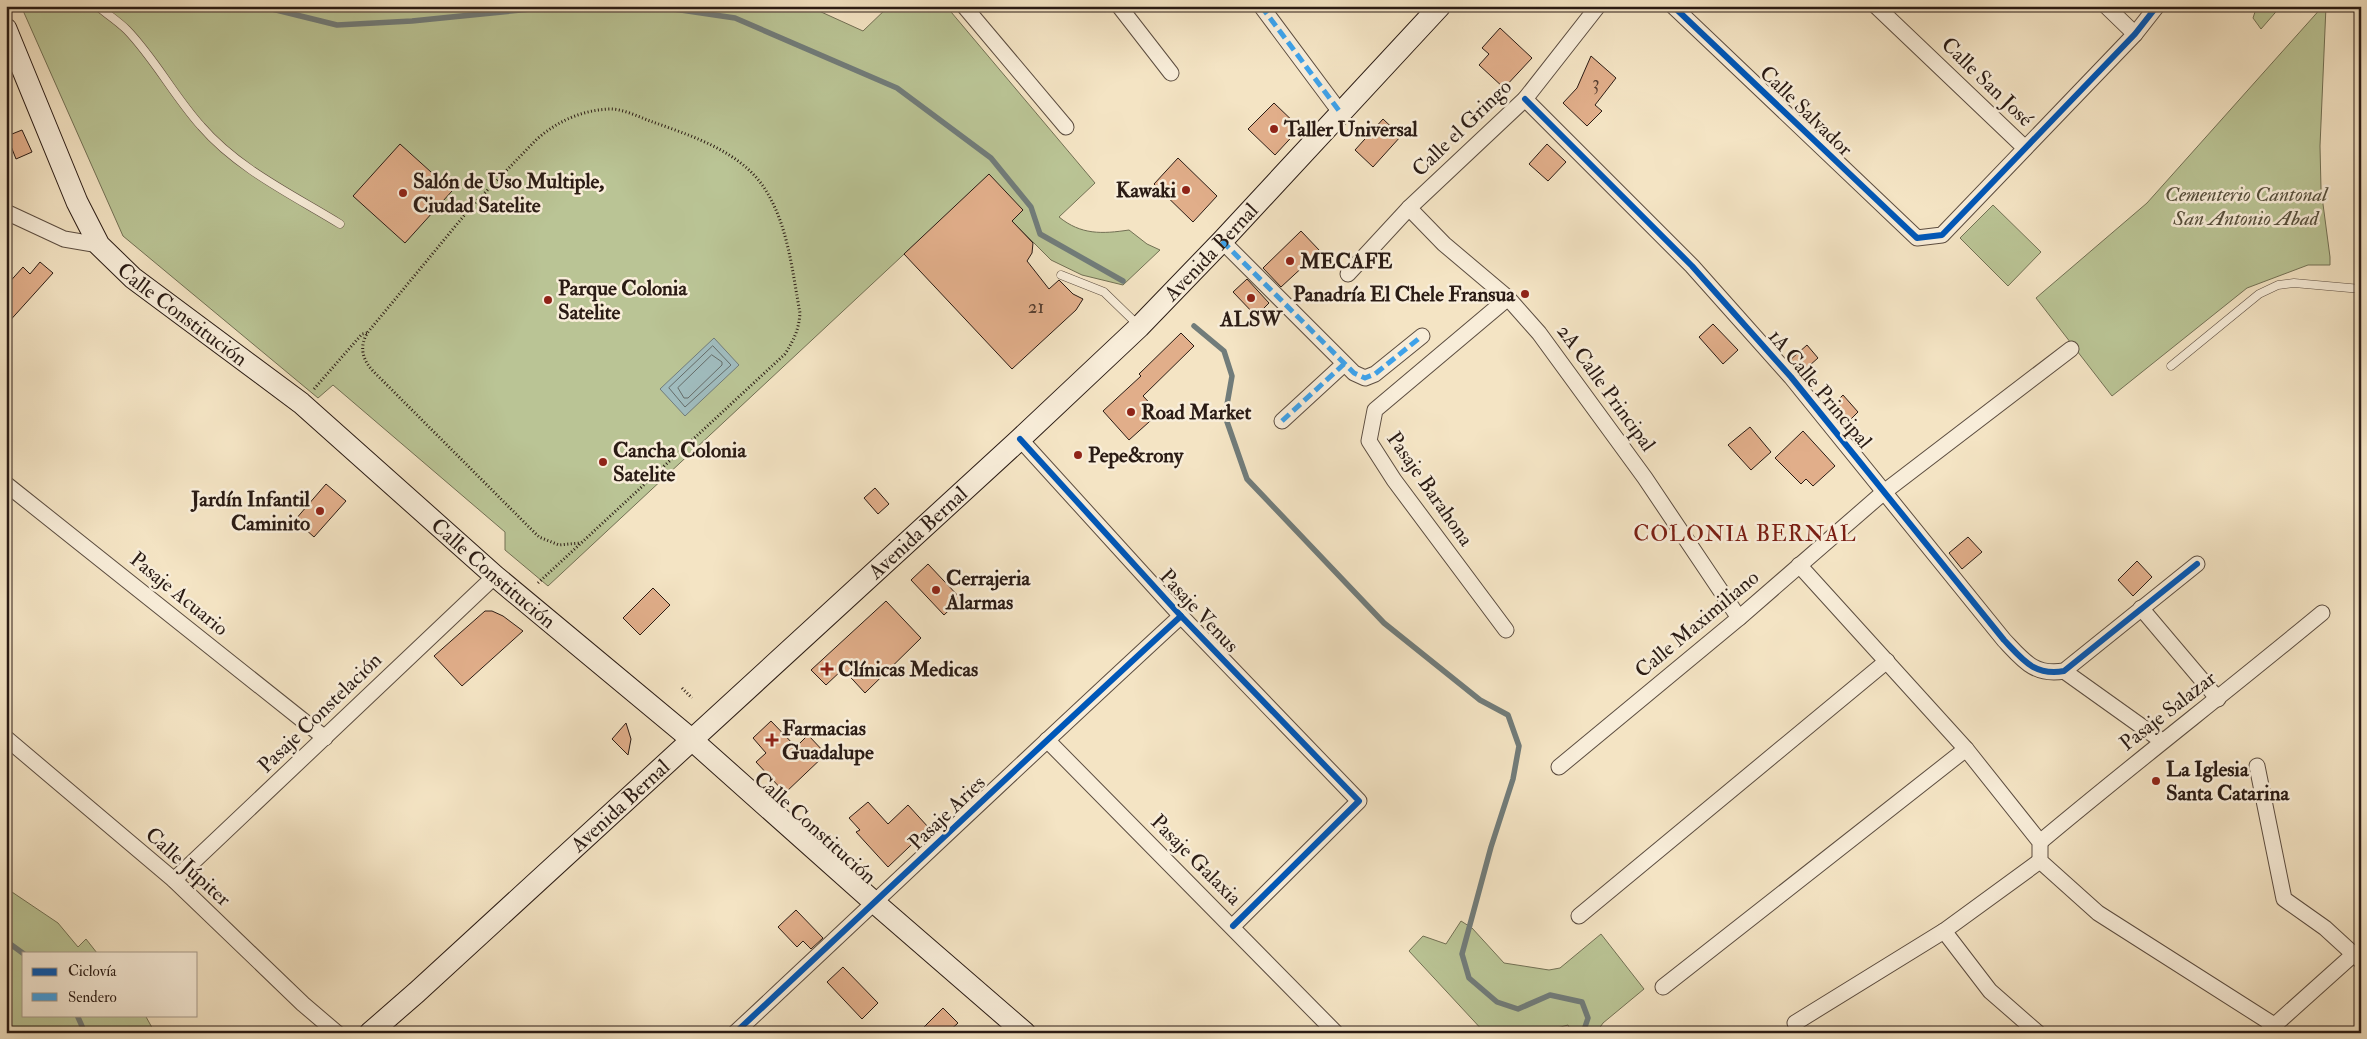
<svg xmlns="http://www.w3.org/2000/svg" width="2367" height="1039" viewBox="0 0 2367 1039" font-family="'IM FELL Double Pica',serif">
	<style>
		.green { fill: #bac495; stroke: #727054 }
		.water { fill: #a0bcbe; stroke: #717c7a }
		.lines { fill: none; stroke-linecap: round; stroke-linejoin: round }
		.shore { stroke: #656c69; stroke-width: 1 }
		.stream { stroke: #717c7a; stroke-width: 5.5 }
		.building { fill: #e1ae8a; stroke: #2a1b14 }
		.service-casing { stroke: #5c4d40; stroke-width: 9 }
		.minor-casing { stroke: #5c4d40; stroke-width: 17 }
		.secondary-casing { stroke: #2a1b14; stroke-width: 23 }
		.path { stroke: #2a1b14; stroke-width: 3; stroke-dasharray: 1 2.5; stroke-linecap: butt }
		.service { stroke: #f8edd9; stroke-width: 8 }
		.minor { stroke: #f8edd9; stroke-width: 15 }
		.secondary { stroke: #f8edd9; stroke-width: 21 }
		.quiet { stroke: #3ea2ea; stroke-width: 5; stroke-dasharray: 10 5; stroke-linecap: butt }
		.cycleway-casing { stroke: #f8edd9; stroke-width: 9 }
		.cycleway { stroke: #0057b8; stroke-width: 6 }
		.poi-dot { fill: #8f2418; stroke: #f8edd9; stroke-width: 2 }
		.labels { text-anchor: middle; dominant-baseline: central; stroke-width: 5; stroke-linejoin: round; paint-order: stroke }
		.number-label { font-size: 19px; fill: #584032 }
		.street-label { font-size: 21px; fill: #2a1b14; stroke: #f8edd9 }
		.poi-label { font-size: 21px; font-weight: bold; fill: #2a1b14; stroke: #f8edd9; text-anchor: start }
		.park-label { font-size: 21px; font-style: italic; fill: #554e3b; stroke: #f8edd9 }
		.neighbourhood-label { font-size: 22px; letter-spacing: 1px; fill: #7a1f14; stroke: #f8edd9 }
	</style>
	<rect width="100%" height="100%" fill="#f4e4c4"/>
	<filter id="stains"><feTurbulence type="fractalNoise" baseFrequency=".004" numOctaves="4"/><feColorMatrix values="0 0 0 0 .2 0 0 0 0 .09 0 0 0 0 .02 0 0 0 .5 -.17"/></filter>
	<radialGradient id="worn" r=".72"><stop offset=".6" stop-color="#630" stop-opacity="0"/><stop offset="1" stop-color="#630" stop-opacity=".3"/></radialGradient>
	<g class="green">
		<path d="M21 6H808L863 31 889 6H946L1095 183 1059 217C1081 235 1102 234 1129 230L1147 244 1160 250 1123 285 1082 275 1051 260 1012 221 989 175 548 586 505 550V532L333 385 318 398 123 236Z"/>
		<polygon points="2257,6 2281,6 2261,29 2253,18"/>
		<polygon points="2323,6 2326,6 2320,146 2321,189 2330,257 2330,265 2308,265 2247,288 2112,396 2036,298 2147,203"/>
		<polygon points="1993,205 2041,252 2008,286 1960,238"/>
		<polygon points="6,888 58,923 78,947 86,939 97,953 24,953 24,1015 145,1015 155,1033 6,1033"/>
		<polygon points="1461,921 1472,928 1504,963 1549,970 1560,968 1601,934 1644,989 1603,1023 1596,1033 1572,1033 1568,1025 1539,1033 1485,1033 1409,951 1423,936 1446,944"/>
	</g>
	<polygon class="water" points="714,338 739,365 685,416 660,389"/>
	<g class="lines">
		<g class="shore">
			<polygon points="713,346 731,365 685,407 669,388"/>
			<polygon points="712,355 722,362 722,365 688,398 684,398 678,388"/>
		</g>
		<g class="stream">
			<polyline points="260,6 337,25 412,21 561,6 674,9 735,18 897,88 991,158 1031,207 1040,234 1123,281"/>
			<polyline points="1194,326 1224,351 1232,376 1225,416 1247,479 1384,623 1480,700 1508,715 1519,746 1513,779 1491,847 1462,954 1469,978 1497,1002 1518,1009 1550,995 1582,1002 1588,1018 1583,1033"/>
			<polyline points="6,941 24,954"/>
			<polyline points="77,1015 85,1033"/>
		</g>
	</g>
	<g class="building">
		<polygon points="1500,28 1532,58 1504,88 1479,65 1489,54 1482,48"/>
		<polygon points="1591,56 1616,78 1595,105 1602,111 1587,126 1563,103 1577,88"/>
		<polygon points="1274,103 1300,128 1275,155 1248,129"/>
		<polygon points="1383,119 1401,136 1373,167 1355,150"/>
		<polygon points="22,130 32,152 16,159 7,136"/>
		<polygon points="400,144 452,191 405,243 353,196"/>
		<polygon points="1547,144 1566,162 1548,181 1529,164"/>
		<polygon points="1178,158 1217,196 1193,222 1154,184"/>
		<polygon points="989,174 1023,210 1012,221 1033,243 1032,253 1027,261 1049,289 1059,280 1073,294 1083,299 1076,310 1012,369 904,254"/>
		<polygon points="1301,231 1320,251 1281,287 1263,268"/>
		<polygon points="40,262 53,273 6,325 6,286 23,267 30,274"/>
		<polygon points="1247,279 1269,303 1256,316 1233,292"/>
		<polygon points="1713,324 1738,350 1723,364 1699,337"/>
		<polygon points="1181,333 1194,346 1143,396 1159,413 1129,440 1103,411 1141,376 1139,374"/>
		<polygon points="1807,345 1818,358 1801,373 1790,360"/>
		<polygon points="1843,395 1858,412 1847,423 1831,407"/>
		<polygon points="1750,427 1771,452 1751,470 1728,445"/>
		<polygon points="1803,431 1835,466 1813,486 1806,479 1801,484 1775,458"/>
		<polygon points="326,484 346,501 314,537 295,520"/>
		<polygon points="875,488 889,504 878,514 864,498"/>
		<polygon points="1968,537 1982,552 1962,569 1949,553"/>
		<polygon points="2137,561 2152,577 2133,596 2118,580"/>
		<polygon points="928,564 961,599 944,615 911,580"/>
		<polygon points="653,588 670,605 640,635 623,618"/>
		<polygon points="886,601 921,638 865,693 843,669 826,685 811,670"/>
		<polygon points="485,611 492,611 503,616 523,631 462,686 434,656"/>
		<polygon points="771,721 796,747 808,735 826,754 785,793 756,762 766,753 753,738"/>
		<polygon points="626,723 631,739 628,755 612,739"/>
		<polygon points="868,802 888,824 908,805 929,828 888,867 856,832 860,830 849,818"/>
		<polygon points="796,910 823,938 811,949 803,941 797,947 778,927"/>
		<polygon points="843,967 878,1003 862,1019 827,982"/>
		<polygon points="943,1008 958,1023 947,1033 918,1033"/>
	</g>
	<g class="lines">
		<g class="service-casing">
			<g id="service">
				<path d="M97 6C107 14 118 21 127 30 155 59 174 96 201 126 238 169 293 195 340 224"/>
				<polyline points="1061,275 1104,292 1138,325"/>
				<polyline points="2171,366 2259,294 2278,285 2294,283 2361,289"/>
			</g>
		</g>
		<g class="minor-casing">
			<g id="minor">
				<polyline points="964,6 1066,127"/>
				<polyline points="1119,6 1171,73"/>
				<polyline points="1261,6 1340,112"/>
				<polyline points="1673,6 1917,238 1942,235 2135,34 2157,6"/>
				<polyline points="1876,6 2025,148"/>
				<polyline points="2106,6 2135,34"/>
				<path d="M1525 99 1692 266 1791 377 2004 640C2023 660 2034 676 2064 671L2197 564"/>
				<polyline points="1409,208 1444,244 1508,298 1539,333 1645,478 1739,618"/>
				<polyline points="6,212 64,239 99,245"/>
				<polyline points="1222,241 1354,373 1365,378 1375,374 1422,336"/>
				<polyline points="1348,274 1409,208 1525,99 1598,6"/>
				<polyline points="1282,421 1344,364"/>
				<polyline points="1020,439 1181,616 1359,801 1233,926"/>
				<polyline points="6,484 325,738"/>
				<polyline points="1799,565 1966,749 2040,842 2040,861 2098,913 2274,1025"/>
				<polyline points="2141,608 2218,699"/>
				<polyline points="1506,630 1394,480 1369,441 1375,410 1508,298"/>
				<polyline points="2064,671 2162,741"/>
				<polyline points="6,738 174,880 303,1004 337,1033"/>
				<polyline points="1047,740 1336,1033"/>
				<polyline points="2257,766 2284,899 2325,928 2361,961"/>
				<polyline points="1559,767 1739,618 1884,492 2071,349"/>
				<path d="M2040 842C2133 764 2229 690 2322 613"/>
				<polyline points="174,880 495,576"/>
				<polyline points="1579,916 1887,661"/>
				<polyline points="1944,931 1990,991 2038,1033"/>
				<polyline points="1663,987 1966,749"/>
				<polyline points="1795,1023 1944,931 2040,861"/>
				<polyline points="2267,1032 2354,954"/>
				<path d="M735 1033C884 894 1031 754 1181 616"/>
			</g>
		</g>
		<g class="secondary-casing">
			<g id="secondary">
				<path id="s1" d="M6 29 77 202 99 245 133 278 301 403 495 576 691 739 875 903 1025 1033"/>
				<path id="s2" d="M370 1033 417 992 1020 439 1139 327 1222 241 1440 6"/>
			</g>
		</g>
		<g class="path">
			<polyline points="314,389 362,334 367,333"/>
			<path d="M538 583 785 354C794 340 799 329 800 313 792 270 788 223 763 186 738 150 689 135 650 121 637 116 623 109 610 109 582 110 558 121 537 139L472 206 368 332C359 346 362 359 373 371L539 537 559 545 580 543"/>
			<polyline points="682,688 692,698"/>
		</g>
		<use href="#service" class="service"/>
		<use href="#minor" class="minor"/>
		<use href="#secondary" class="secondary"/>
		<g class="quiet">
			<polyline points="1261,6 1340,112"/>
			<polyline points="1222,241 1354,373 1365,378 1375,374 1422,336"/>
			<polyline points="1282,421 1344,364"/>
		</g>
		<g class="cycleway-casing">
			<g id="cycleway">
				<polyline points="1673,6 1917,238 1942,235 2135,34 2157,6"/>
				<path d="M1525 99 1692 266 1791 377 2004 640C2023 660 2034 676 2064 671L2197 564"/>
				<polyline points="1020,439 1181,616 1359,801 1233,926"/>
				<path d="M735 1033C884 894 1031 754 1181 616"/>
			</g>
		</g>
		<use href="#cycleway" class="cycleway"/>
	</g>
	<g class="poi-dot">
		<circle cx="1274" cy="129" r="5"/>
		<circle cx="1186" cy="190" r="5"/>
		<circle cx="403" cy="193" r="5"/>
		<circle cx="1290" cy="261" r="5"/>
		<circle cx="1525" cy="294" r="5"/>
		<circle cx="1251" cy="298" r="5"/>
		<circle cx="548" cy="300" r="5"/>
		<circle cx="1131" cy="412" r="5"/>
		<circle cx="1078" cy="455" r="5"/>
		<circle cx="603" cy="462" r="5"/>
		<circle cx="320" cy="511" r="5"/>
		<circle cx="936" cy="590" r="5"/>
		<path d="M824.5 661.5h5v5h5v5h-5v5h-5v-5h-5v-5h5z"/>
		<path d="M769.5 732.5h5v5h5v5h-5v5h-5v-5h-5v-5h5z"/>
		<circle cx="2156" cy="781" r="5"/>
	</g>
	<g class="labels">
		<g class="number-label">
			<text x="1596" y="83">3</text>
			<text x="1036" y="307">21</text>
		</g>
		<g class="street-label">
			<text transform="translate(1987 82) rotate(44)">Calle San José</text>
			<text transform="translate(1806 111) rotate(44)">Calle Salvador</text>
			<text transform="translate(1462 128) rotate(-44)">Calle el Gringo</text>
			<text stroke="none"><textPath href="#s2" startOffset="1148">Avenida Bernal</textPath></text>
			<text stroke="none"><textPath href="#s1" startOffset="344">Calle Constitución</textPath></text>
			<text transform="translate(1606 388) rotate(54)">2A Calle Principal</text>
			<text transform="translate(1820 389) rotate(50)">1A Calle Principal</text>
			<text transform="translate(1430 489) rotate(55)">Pasaje Barahona</text>
			<text stroke="none"><textPath href="#s2" startOffset="742">Avenida Bernal</textPath></text>
			<text stroke="none"><textPath href="#s1" startOffset="749">Calle Constitución</textPath></text>
			<text transform="translate(179 594) rotate(39)">Pasaje Acuario</text>
			<text transform="translate(1199 611) rotate(47)">Pasaje Venus</text>
			<text transform="translate(1697 624) rotate(-40)">Calle Maximiliano</text>
			<text transform="translate(2168 711) rotate(-38)">Pasaje Salazar</text>
			<text transform="translate(320 713) rotate(-44)">Pasaje Constelación</text>
			<text stroke="none"><textPath href="#s2" startOffset="338">Avenida Bernal</textPath></text>
			<text transform="translate(947 813) rotate(-44)">Pasaje Aries</text>
			<text transform="translate(815 828) rotate(42)">Calle Constitución</text>
			<text transform="translate(1196 860) rotate(45)">Pasaje Galaxia</text>
			<text transform="translate(188 867) rotate(42)">Calle Júpiter</text>
		</g>
		<g class="poi-label">
			<text x="1284" y="129">Taller Universal</text>
			<text x="413" y="181">Salón de Uso Multiple,<tspan x="413" dy="24">Ciudad Satelite</tspan></text>
			<text x="1176" y="190" text-anchor="end">Kawaki</text>
			<text x="1300" y="261">MECAFE</text>
			<text x="558" y="288">Parque Colonia<tspan x="558" dy="24">Satelite</tspan></text>
			<text x="1515" y="294" text-anchor="end">Panadría El Chele Fransua</text>
			<text x="1251" y="319" text-anchor="middle">ALSW</text>
			<text x="1141" y="412">Road Market</text>
			<text x="613" y="450">Cancha Colonia<tspan x="613" dy="24">Satelite</tspan></text>
			<text x="1088" y="455">Pepe&amp;rony</text>
			<text x="310" y="499" text-anchor="end">Jardín Infantil<tspan x="310" dy="24">Caminito</tspan></text>
			<text x="946" y="578">Cerrajeria<tspan x="946" dy="24">Alarmas</tspan></text>
			<text x="838" y="669">Clínicas Medicas</text>
			<text x="782" y="728">Farmacias<tspan x="782" dy="24">Guadalupe</tspan></text>
			<text x="2166" y="769">La Iglesia<tspan x="2166" dy="24">Santa Catarina</tspan></text>
		</g>
		<g class="park-label">
			<text x="2246" y="194">Cementerio Cantonal<tspan x="2246" dy="24">San Antonio Abad</tspan></text>
		</g>
		<g class="neighbourhood-label">
			<text x="1745" y="534">COLONIA BERNAL</text>
		</g>
	</g>
	<rect width="2367" height="1039" fill="none" stroke="#f4e4c4" stroke-width="25"/>
	<rect x="8" y="8" width="2352" height="1024" fill="none" stroke="#2a1b14" stroke-width="2.5"/>
	<rect x="12" y="12" width="2342" height="1014" fill="none" stroke="#2a1b14"/>
	<rect x="22" y="952" width="175" height="65" fill="#f8edd9" stroke="#a6998a"/>
	<rect x="32" y="968" width="25" height="8" fill="#0057b8" stroke="#a6998a"/>
	<text x="68" y="976" font-size="15" fill="#2a1b14">Ciclovía</text>
	<rect x="32" y="993" width="25" height="8" fill="#3ea2ea" stroke="#a6998a"/>
	<text x="68" y="1002" font-size="15" fill="#2a1b14">Sendero</text>
	<rect width="100%" height="100%" filter="url(#stains)"/>
	<rect width="100%" height="100%" fill="url(#worn)"/>
</svg>
